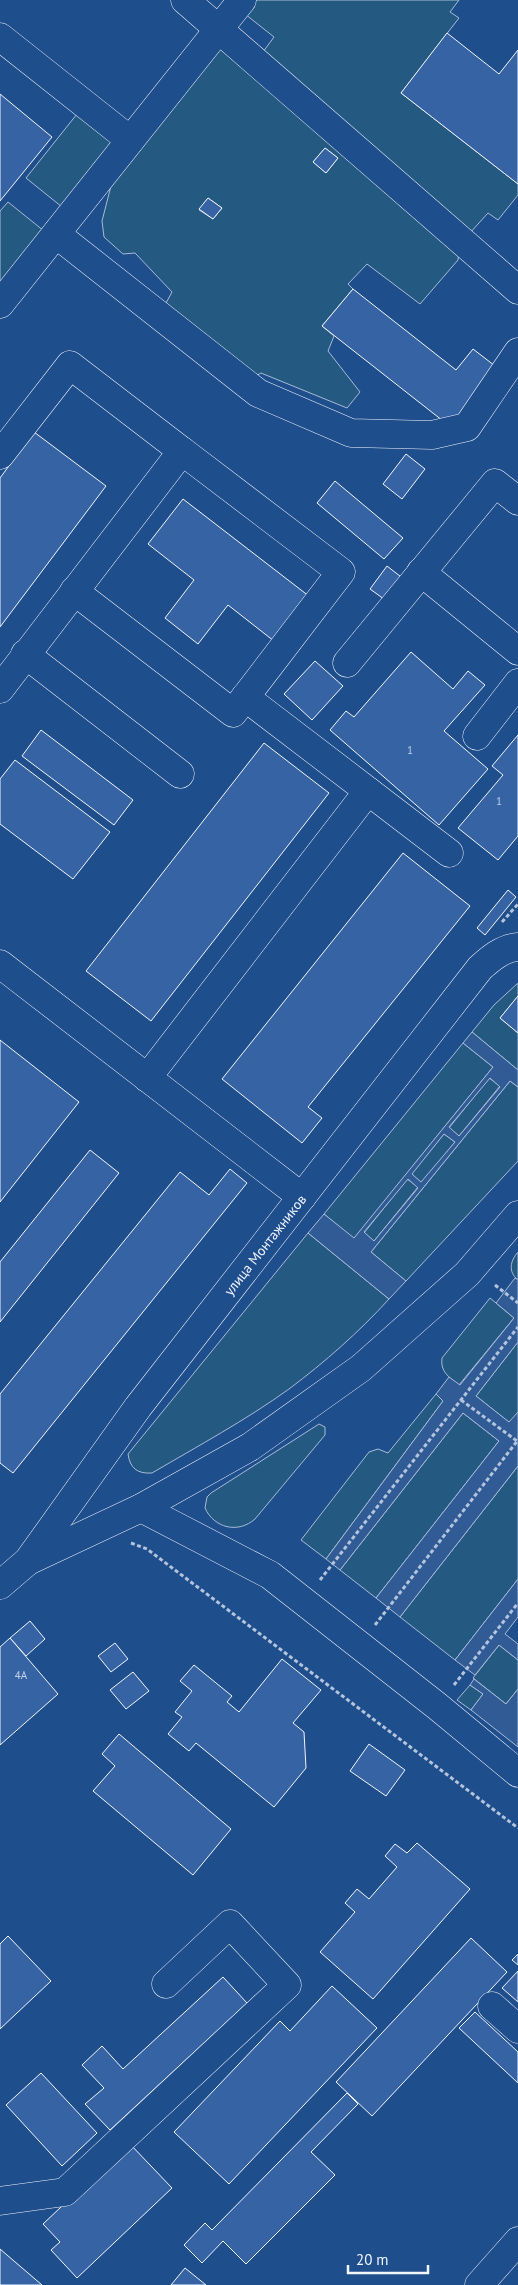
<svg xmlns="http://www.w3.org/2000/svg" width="518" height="2285" viewBox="0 0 518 2285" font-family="'PT Sans',sans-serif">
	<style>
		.green { fill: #245a82; stroke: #a8bbd7; fill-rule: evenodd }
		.parking { fill: #305b95; stroke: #a8bbd7; fill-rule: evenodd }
		.building { fill: #3563a3; stroke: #f2f6ff }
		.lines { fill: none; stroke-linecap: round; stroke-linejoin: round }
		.minor-casing { stroke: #f2f6ff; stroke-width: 29 }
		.path { stroke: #b3c4dc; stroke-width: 3; stroke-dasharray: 4 2.5; stroke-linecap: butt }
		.minor { stroke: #1f4e8c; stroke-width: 28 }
		.labels { text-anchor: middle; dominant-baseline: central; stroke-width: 4; stroke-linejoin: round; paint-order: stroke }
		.number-label { font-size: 11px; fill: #c3d1e8 }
		.street-label { font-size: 14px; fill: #f2f6ff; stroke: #1f4e8c }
	</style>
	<rect width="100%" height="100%" fill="#1f4e8c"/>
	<g class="green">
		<polygon points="256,0 459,0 450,12 459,18 401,93 518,184 518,195 498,220 488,213 469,234 260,56 274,37 245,14"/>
		<path d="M223 43 459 252 458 260 420 304 367 264 348 284 353 289 322 326 334 336 328 351 360 392 347 408 261 373 254 377 161 312 172 292 135 253 123 254 104 237 102 221 112 182ZM325 148 338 158 326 173 313 162ZM208 198 222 208 213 219 199 210Z"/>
		<polygon points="77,114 114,143 62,207 26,178"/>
		<polygon points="8,202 44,231 0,286 0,211"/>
		<polygon points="518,983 518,996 500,1018 518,1033 518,1070 472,1032 494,1005"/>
		<polygon points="463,1043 493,1067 354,1239 324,1214"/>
		<polygon points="489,1078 500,1086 459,1136 449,1128"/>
		<polygon points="510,1081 518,1087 518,1161 406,1281 371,1252"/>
		<polygon points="444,1134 455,1142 422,1183 411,1174"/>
		<polygon points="407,1179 418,1187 374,1241 364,1233"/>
		<path d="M308 1233 389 1299C359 1332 325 1362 289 1389 246 1420 198 1446 152 1473 137 1474 130 1468 128 1454Z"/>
		<path d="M518 1252V1280C508 1272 510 1261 518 1252Z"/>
		<path d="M490 1298 514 1318 459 1385C449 1377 440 1372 442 1358Z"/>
		<polygon points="518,1342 518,1412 510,1423 476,1396"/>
		<polygon points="436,1394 443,1401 326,1559 301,1540 369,1452 378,1449 388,1453"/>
		<polygon points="463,1413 499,1441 376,1598 340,1570"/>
		<path d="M319 1424 325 1427V1435L255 1519C238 1534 214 1528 205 1508L207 1497 211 1493Z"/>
		<polygon points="518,1466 518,1579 455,1660 400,1617"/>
		<polygon points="499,1645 518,1660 518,1689 506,1704 473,1678"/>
		<polygon points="470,1685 483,1694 471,1710 457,1700"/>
	</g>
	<g class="parking">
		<path d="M472 1032 518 1070V1087L510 1081 371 1252 406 1281 389 1299 308 1233 324 1214 354 1238 493 1067 463 1043ZM490 1078 500 1087 459 1136 449 1127ZM444 1134 455 1142 421 1182 412 1174ZM408 1179 418 1188 374 1241 364 1232Z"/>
		<polygon points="515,1278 518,1280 518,1342 476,1396 509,1422 518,1412 518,1466 400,1617 376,1598 499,1441 463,1413 340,1570 326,1559 443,1401 436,1394 449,1377 460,1385 514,1318 496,1303"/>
		<polygon points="518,1579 518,1617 505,1634 518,1644 518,1660 499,1645 475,1675 455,1660"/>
		<polygon points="474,1679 506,1704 518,1689 518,1747 471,1710 483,1694 470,1685"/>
	</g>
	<g class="building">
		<polygon points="447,33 499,74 518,50 518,184 401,93"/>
		<polygon points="0,94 52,137 0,201"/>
		<polygon points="325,148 338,158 326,173 313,162"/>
		<polygon points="208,198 222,208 213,219 199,209"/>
		<polygon points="353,289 456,370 473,349 499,369 452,428 322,326"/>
		<polygon points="34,432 106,486 0,627 0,478"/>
		<polygon points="406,454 425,469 402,499 383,484"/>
		<polygon points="335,481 403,538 384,559 317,503"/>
		<polygon points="183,499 314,600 279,645 228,605 198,644 165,618 194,580 148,544"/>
		<polygon points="387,566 405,580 388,602 370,589"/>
		<polygon points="411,652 453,689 468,671 485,685 444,731 488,769 439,825 330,730 346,711 354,717"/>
		<polygon points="315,661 343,686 312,720 284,694"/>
		<polygon points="41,730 133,800 114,825 22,756"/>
		<polygon points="518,735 518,836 498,860 458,828 503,775 492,766"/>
		<polygon points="264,743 329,793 151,1021 86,971"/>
		<polygon points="15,760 110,832 73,879 0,824 0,779"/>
		<polygon points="403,853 470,906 308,1107 322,1118 302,1143 222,1079"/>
		<polygon points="508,890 516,897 485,935 477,928"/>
		<polygon points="518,996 518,1033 500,1018"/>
		<polygon points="0,1040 79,1102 0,1202"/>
		<polygon points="90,1150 119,1173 0,1322 0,1262"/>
		<polygon points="230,1169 247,1183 13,1473 0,1463 0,1394 180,1172 209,1195"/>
		<polygon points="30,1621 45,1639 26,1656 10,1638"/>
		<polygon points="10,1638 58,1694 0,1745 0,1647"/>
		<polygon points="115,1643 128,1659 111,1672 98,1656"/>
		<polygon points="282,1659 321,1690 293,1723 304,1732 306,1768 274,1807 196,1743 189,1751 168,1734 182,1717 175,1712 192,1691 180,1681 194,1665 232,1696 227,1702 239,1712"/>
		<polygon points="133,1672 149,1691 126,1709 110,1690"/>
		<polygon points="119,1734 231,1829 193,1875 93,1791 115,1766 102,1754"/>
		<polygon points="369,1744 405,1770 386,1796 350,1771"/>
		<polygon points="417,1843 470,1889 373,1999 320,1952 355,1912 345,1903 357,1889 369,1899 397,1867 385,1856 395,1844 407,1853"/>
		<polygon points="8,1936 51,1981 0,2029 0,1944"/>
		<polygon points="471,1938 507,1972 372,2116 336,2082"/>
		<polygon points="518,1954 518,1965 512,1960"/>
		<polygon points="518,1971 518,2002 502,1988"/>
		<polygon points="223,1977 247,2003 110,2130 85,2104 104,2088 82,2065 102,2046 123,2069"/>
		<polygon points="332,1986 377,2028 229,2184 174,2132 280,2021 290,2031"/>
		<polygon points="475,2012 518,2052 518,2083 459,2028"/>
		<polygon points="41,2073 97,2133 62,2166 6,2105"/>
		<polygon points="347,2093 358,2104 311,2152 335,2175 246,2264 223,2241 202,2263 184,2245 205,2223 212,2230"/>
		<polygon points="129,2143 172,2188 77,2278 51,2250 60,2242 43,2224"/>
		<polygon points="0,2249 42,2285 0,2285"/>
		<polygon points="185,2268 206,2285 171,2285"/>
	</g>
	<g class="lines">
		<g class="minor-casing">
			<g id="minor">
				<polyline points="185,0 518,290"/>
				<polyline points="0,37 130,140"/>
				<polyline points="56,234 258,393 351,433 432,435 467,427 518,352"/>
				<polyline points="0,304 242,0"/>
				<polyline points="0,455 70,365 182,451 0,689"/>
				<polyline points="421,572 518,651"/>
				<polyline points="74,591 233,713 341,572 182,451"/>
				<polyline points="25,654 180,774"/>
				<polyline points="347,663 495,483 518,501"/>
				<polyline points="477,736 518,683"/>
				<polyline points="368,791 449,853"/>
				<polyline points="0,964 302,1197"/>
				<polyline points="147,1078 368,791 245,697"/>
				<polyline points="141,1508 270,1575 437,1706 518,1773"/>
				<polyline points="30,1560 141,1508 250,1447 361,1368 467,1274 518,1215"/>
				<path d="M0 1585 28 1561 138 1407 480 968C491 958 503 948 518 947"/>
				<polyline points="492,2006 518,2029"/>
				<polyline points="0,2201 65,2192 287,1985 230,1924 166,1984"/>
				<polyline points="479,2285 518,2241"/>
			</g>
		</g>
		<g class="path">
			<polyline points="502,922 518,904"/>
			<polyline points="495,1285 518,1303"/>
			<polyline points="461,1400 517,1441"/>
			<polyline points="131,1543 147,1549 518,1828"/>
			<polyline points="320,1580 518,1327"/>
			<polyline points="375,1625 518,1440"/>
			<polyline points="454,1685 518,1603"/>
		</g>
		<use href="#minor" class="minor"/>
	</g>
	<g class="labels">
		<g class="number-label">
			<text x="410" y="750">1</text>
			<text x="499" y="801">1</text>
			<text x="21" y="1675">4А</text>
		</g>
		<g class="street-label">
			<text transform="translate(265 1245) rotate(-52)">улица Монтажников</text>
		</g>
	</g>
	<path d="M348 2265v8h80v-8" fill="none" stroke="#f2f6ff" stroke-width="2.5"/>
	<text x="356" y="2265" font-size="15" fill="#f2f6ff" stroke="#1f4e8c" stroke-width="4" paint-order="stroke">20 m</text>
</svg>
